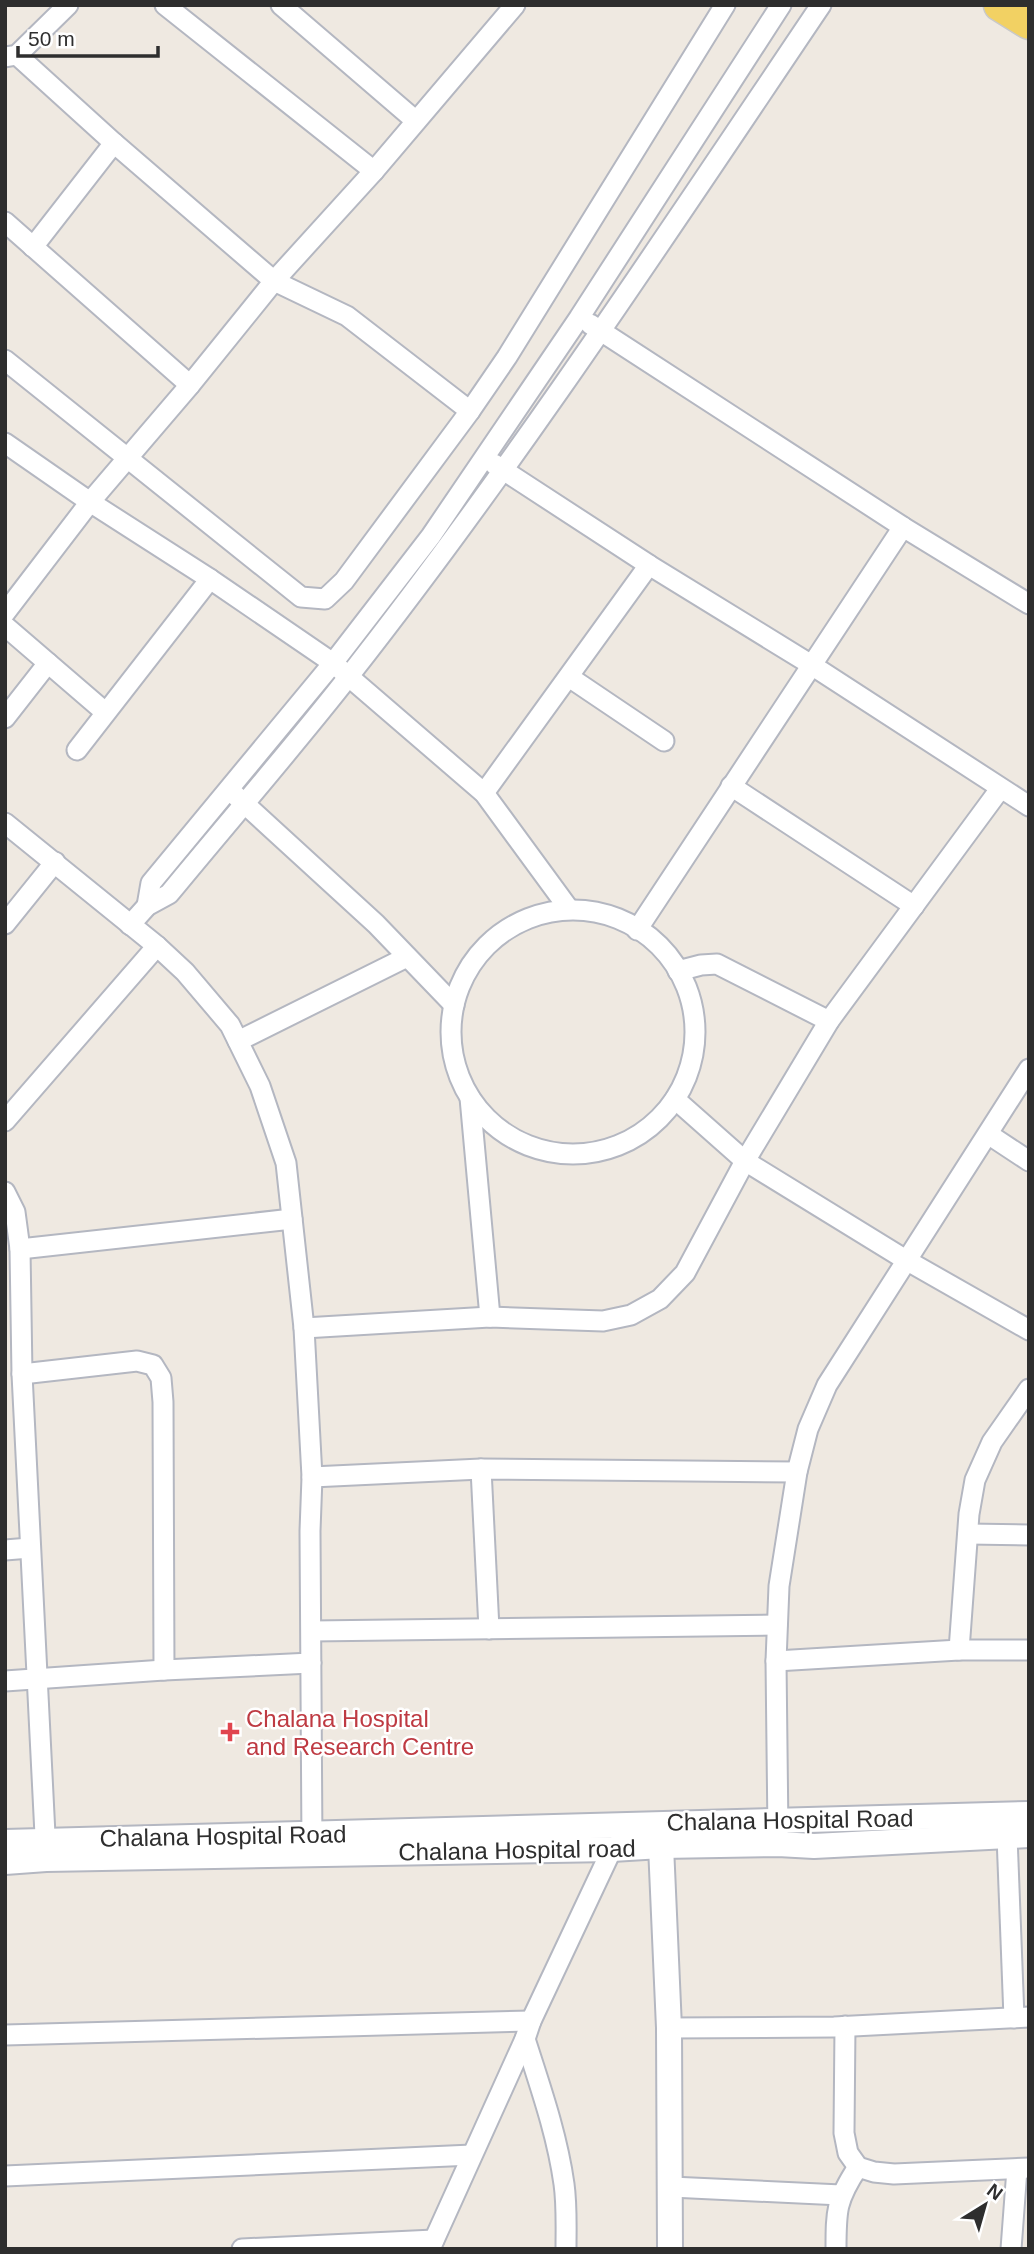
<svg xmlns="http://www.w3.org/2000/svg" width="1034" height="2254" viewBox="0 0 1034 2254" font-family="Helvetica,sans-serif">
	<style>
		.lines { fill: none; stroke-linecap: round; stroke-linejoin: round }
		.minor-casing { stroke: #b4b7c1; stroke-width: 23 }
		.tertiary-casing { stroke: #b4b7c1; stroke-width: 28 }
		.primary-casing { stroke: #c9c9c9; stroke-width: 35 }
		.minor { stroke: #fff; stroke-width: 19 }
		.tertiary { stroke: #fff; stroke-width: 24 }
		.primary { stroke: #f2d163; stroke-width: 32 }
		.health-dot { fill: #e0444e; stroke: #fff; stroke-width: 2.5 }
		.labels { text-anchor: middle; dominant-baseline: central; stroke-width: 5; stroke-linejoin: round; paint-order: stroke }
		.health-label { font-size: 24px; fill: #be3a42; stroke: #fff; text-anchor: start }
		.street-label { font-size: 24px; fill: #2e2e2e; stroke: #fff }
	</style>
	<rect width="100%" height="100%" fill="#efe9e1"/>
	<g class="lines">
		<g class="minor-casing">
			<g id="minor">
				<polyline points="165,5 374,171"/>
				<polyline points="281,5 416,121"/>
				<polyline points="17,55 114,143 274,281 347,316 470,411"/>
				<polyline points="5,57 17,55 68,5"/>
				<polyline points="5,222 190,385"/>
				<polyline points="33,247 114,143"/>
				<polyline points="590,324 903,527 1029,604"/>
				<polyline points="5,360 301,597 325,599 344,581 470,411 507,357 725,5"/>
				<polyline points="5,443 90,502 210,579 333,663 484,793 569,909"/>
				<polyline points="494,464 649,565 810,664 1029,806"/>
				<polyline points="5,613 90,502 190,385 274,281 374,171 515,5"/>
				<polyline points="5,626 105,712"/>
				<polyline points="569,677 664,741"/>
				<polyline points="5,718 48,663"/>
				<polyline points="77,750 210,579"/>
				<polyline points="731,786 914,906"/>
				<polyline points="484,793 649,565"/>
				<polyline points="235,795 376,924 454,1005"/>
				<polyline points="5,823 157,946 185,972 230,1025 260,1086 286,1163 304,1328 312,1477 310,1531 312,1846"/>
				<polyline points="147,906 151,883 333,663 431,536 579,318 781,5"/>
				<circle cx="573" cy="1032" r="122"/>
				<polyline points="5,924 55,862"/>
				<path d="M130 925 147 906 169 894C229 821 291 750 349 676 518 461 668 232 821 5"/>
				<polyline points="637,930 903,527"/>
				<polyline points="678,971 701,965 717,964 829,1021"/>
				<polyline points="238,1041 407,957"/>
				<polyline points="470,1098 490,1317"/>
				<polyline points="675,1099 745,1161 906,1260 1029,1330"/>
				<polyline points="5,1121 157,946"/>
				<polyline points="988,1134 1029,1161"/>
				<polyline points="5,1192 15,1212 20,1249 22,1374 46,1855"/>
				<polyline points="20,1249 292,1219"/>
				<polyline points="304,1328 490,1317 603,1321 631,1315 660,1299 685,1273 745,1161 829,1021 1000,789"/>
				<polyline points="22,1374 137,1361 153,1365 161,1378 163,1402 164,1670"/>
				<polyline points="481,1469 489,1629"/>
				<polyline points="312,1477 481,1469 797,1472"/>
				<polyline points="968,1534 1029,1535"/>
				<polyline points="5,1550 30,1548"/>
				<polyline points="312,1631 777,1625"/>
				<polyline points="959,1650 1029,1650"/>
				<polyline points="776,1661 959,1650 969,1514 975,1480 992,1442 1029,1389"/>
				<polyline points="5,1681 164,1670 311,1663"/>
				<polyline points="778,1833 776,1661 779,1586 797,1472 808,1429 827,1385 1029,1069"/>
				<polyline points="1007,1836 1014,2018"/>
				<polyline points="845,2026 844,2133 848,2153 858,2167 874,2172 894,2174 1029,2168"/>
				<polyline points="669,2028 834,2027 1029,2017"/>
				<polyline points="5,2035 531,2021"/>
				<path d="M525 2039C540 2086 557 2134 564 2184 567 2205 566 2227 566 2249"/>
				<polyline points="5,2176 472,2155"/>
				<polyline points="671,2187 841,2195"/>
				<polyline points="242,2249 434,2240"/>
				<polyline points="430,2249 525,2039 531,2021 612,1849"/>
				<path d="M836 2249C836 2211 836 2200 858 2167"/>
				<polyline points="1011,2249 1017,2169"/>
			</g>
		</g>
		<g class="tertiary-casing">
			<g id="tertiary">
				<polyline points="5,1842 1029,1814"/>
				<polyline points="661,1846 669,2028 670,2249"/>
				<polyline points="5,1862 46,1859 612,1849 661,1846 778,1844 814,1846 1029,1835"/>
			</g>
		</g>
		<g class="primary-casing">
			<polyline id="primary" points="1000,5 1029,23"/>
		</g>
		<use href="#minor" class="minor"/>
		<use href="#tertiary" class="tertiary"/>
		<use href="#primary" class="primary"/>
	</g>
	<path class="health-dot" d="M226.5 1721.5h7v7h7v7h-7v7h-7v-7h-7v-7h7z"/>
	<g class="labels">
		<g class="health-label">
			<text x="246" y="1718">Chalana Hospital<tspan x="246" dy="28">and Research Centre</tspan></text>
		</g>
		<g class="street-label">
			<text transform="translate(790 1820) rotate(-1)">Chalana Hospital Road</text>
			<text transform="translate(223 1836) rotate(-1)">Chalana Hospital Road</text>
			<text transform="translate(517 1850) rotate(-1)">Chalana Hospital road</text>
		</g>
	</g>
	<rect width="1034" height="2254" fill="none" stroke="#2e2e2e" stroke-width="14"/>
	<g transform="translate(985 2205) rotate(37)" stroke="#ffffff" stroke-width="5" paint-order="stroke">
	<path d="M0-5L12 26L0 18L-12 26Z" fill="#2e2e2e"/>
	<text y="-10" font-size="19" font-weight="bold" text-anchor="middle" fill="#2e2e2e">N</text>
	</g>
	<path d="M18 46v10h140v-10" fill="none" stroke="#2e2e2e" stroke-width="3.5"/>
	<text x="28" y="46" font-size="21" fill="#2e2e2e" stroke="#ffffff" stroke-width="5" paint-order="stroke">50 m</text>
</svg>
